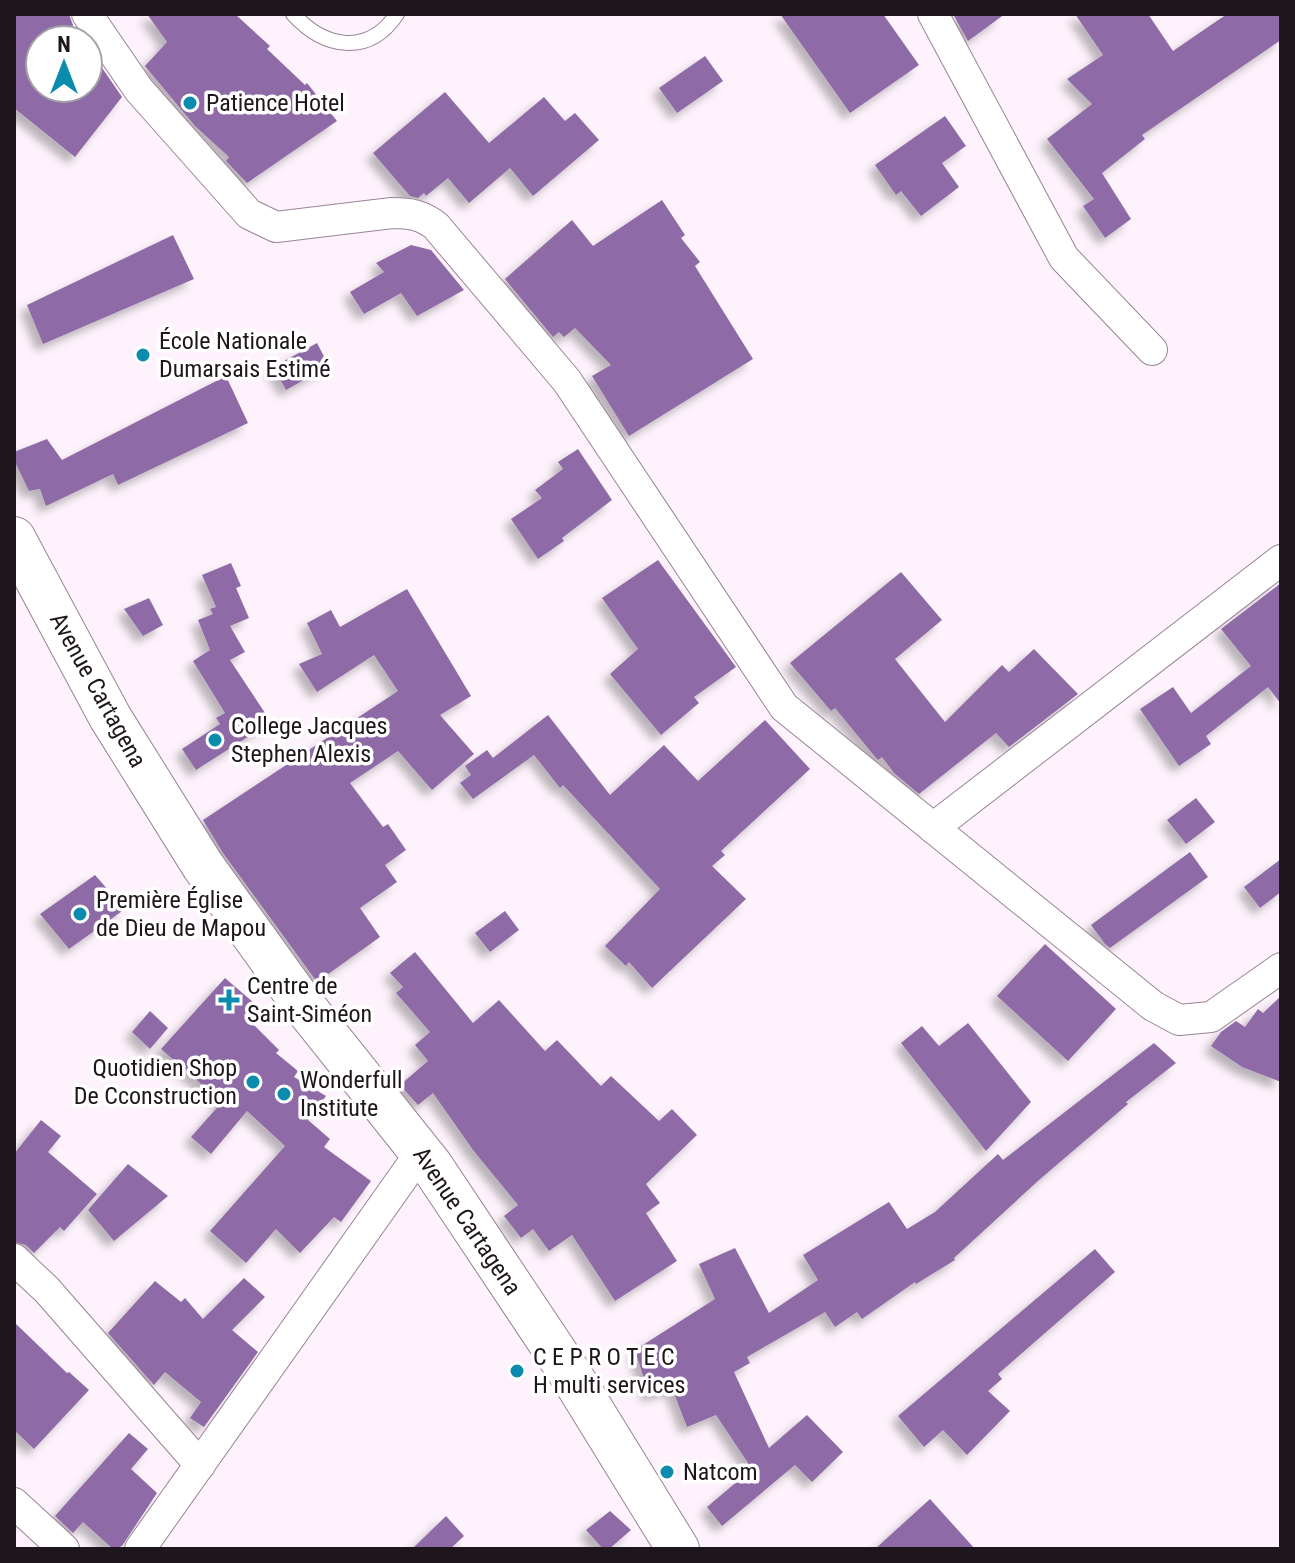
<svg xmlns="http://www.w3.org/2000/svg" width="1295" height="1563" viewBox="0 0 1295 1563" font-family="'Roboto Condensed',sans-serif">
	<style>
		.building { fill: #8e6ba6; filter: url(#shadow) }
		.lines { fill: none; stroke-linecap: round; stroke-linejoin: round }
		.lane-casing { stroke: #9a8395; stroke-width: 16 }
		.street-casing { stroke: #9a8395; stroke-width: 32 }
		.secondary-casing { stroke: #9a8395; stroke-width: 44 }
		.lane { stroke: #fff; stroke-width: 14 }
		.street { stroke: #fff; stroke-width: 30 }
		.secondary { stroke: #fff; stroke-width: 42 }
		.poi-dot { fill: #0c8cad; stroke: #fff; stroke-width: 3 }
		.labels { text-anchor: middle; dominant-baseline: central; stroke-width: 7; stroke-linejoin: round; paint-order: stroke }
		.poi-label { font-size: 24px; fill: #1e161d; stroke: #fff; text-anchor: start }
		.street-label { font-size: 24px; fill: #1e161d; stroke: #fff }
	</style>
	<defs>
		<filter id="shadow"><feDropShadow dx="-7" dy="7" stdDeviation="4" flood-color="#0004"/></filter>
	</defs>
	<rect width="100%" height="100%" fill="#fef3fc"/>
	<g class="building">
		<polygon points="14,14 69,14 73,25 69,40 40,40 40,88 88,88 88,54 98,62 122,97 75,157 14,108"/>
		<polygon points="147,14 235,14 270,46 267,49 305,85 307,83 337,121 247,183 226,161 229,157 195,126 145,66 167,42"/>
		<polygon points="780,14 883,14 919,65 850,113"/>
		<polygon points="953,14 1005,14 968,41"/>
		<polygon points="1075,14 1148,14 1173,51 1227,14 1281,14 1281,40 1142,135 1145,139 1102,173 1131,219 1105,238 1083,206 1094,199 1047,139 1092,104 1067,79 1103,55"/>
		<polygon points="705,56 723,81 677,113 659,88"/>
		<polygon points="445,92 489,143 544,97 565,121 575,113 599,140 533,196 510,168 469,203 448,178 426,196 424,193 418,198 410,196 373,153"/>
		<polygon points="945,116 966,146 942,163 959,187 921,216 901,191 896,195 875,165"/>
		<polygon points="662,200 685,235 681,238 700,262 695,266 753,359 629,436 592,376 611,365 575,328 564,337 559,332 553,337 505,279 572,220 593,246"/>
		<polygon points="173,235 194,279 43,344 27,305"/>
		<polygon points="411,245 431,250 464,290 417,316 401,293 364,314 350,292 384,272 376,263"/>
		<polygon points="317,343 329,366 286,390 273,367"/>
		<polygon points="226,376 248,423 118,485 113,474 46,506 40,489 29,491 14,460 14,452 47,439 62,460"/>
		<polygon points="578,449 612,500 562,538 564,541 538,559 511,519 542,498 535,490 563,469 558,462"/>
		<polygon points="658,560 736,667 694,697 699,703 661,735 610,674 638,649 602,598"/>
		<polygon points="231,563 241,586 236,588 249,618 230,626 245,652 230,660 271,722 196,770 182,749 220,724 216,718 225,713 193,661 210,650 198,620 213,614 210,609 216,607 202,575"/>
		<polygon points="901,572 942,620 895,659 945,722 1002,665 1009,672 1034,649 1078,694 1009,747 996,733 919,794 894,773 882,757 878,760 876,758 835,708 831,711 790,663"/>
		<polygon points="1281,583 1281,704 1268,687 1206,736 1211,744 1179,766 1140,709 1173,687 1191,713 1251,666 1221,629"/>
		<polygon points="407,589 471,696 440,715 474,754 432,790 398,751 350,783 383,827 388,824 406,850 385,865 397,882 360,908 380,937 317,982 223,853 203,820 398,691 374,655 317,692 299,664 322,654 307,623 331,610 340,627"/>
		<polygon points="149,598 163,625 143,636 124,609"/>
		<polygon points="548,715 610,795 664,745 698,781 765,720 810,769 721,851 725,855 712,866 746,899 652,988 629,962 626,966 605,946 660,889 563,785 560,788 534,755 473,799 460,783 471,775 465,766 487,750 493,758"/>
		<polygon points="1196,798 1215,822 1186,844 1167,820"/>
		<polygon points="1190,852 1208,877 1110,948 1105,944 1091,925"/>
		<polygon points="1281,859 1281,892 1260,908 1244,887"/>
		<polygon points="95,875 125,909 69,949 40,914"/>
		<polygon points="505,911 519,930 490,952 475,933"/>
		<polygon points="1045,944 1116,1009 1068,1061 997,996"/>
		<polygon points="415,952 473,1023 499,1000 545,1051 557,1040 601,1086 611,1076 659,1121 672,1109 697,1135 646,1184 660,1203 646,1213 677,1261 615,1301 572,1235 549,1251 533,1229 521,1238 504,1216 518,1205 473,1150 433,1093 418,1105 400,1085 428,1061 415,1045 430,1032 396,993 403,987 390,973"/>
		<polygon points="225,978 254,1003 244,1015 279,1050 276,1053 298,1071 294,1077 326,1096 308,1120 330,1139 324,1147 371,1181 341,1222 334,1217 300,1253 276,1229 246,1263 210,1231 285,1146 247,1111 211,1154 191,1137 222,1102 161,1049"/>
		<polygon points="1281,996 1281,1082 1242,1067 1211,1046 1221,1032 1236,1021 1245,1027 1258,1009 1263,1013"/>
		<polygon points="150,1011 168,1028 150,1049 132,1032"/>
		<polygon points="968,1023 1031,1102 986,1151 901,1043 922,1026 939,1046"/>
		<polygon points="1154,1043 1176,1063 1126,1102 1128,1104 1039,1180 954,1258 955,1260 916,1284 915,1282 862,1319 857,1312 835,1327 825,1312 747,1357 750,1363 734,1372 769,1448 807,1415 843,1452 812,1482 795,1465 722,1526 707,1507 752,1469 716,1415 687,1427 672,1388 649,1395 635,1350 715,1299 699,1264 735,1248 769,1313 818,1280 803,1255 889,1202 907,1229 935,1212 998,1154 1003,1160"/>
		<polygon points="41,1120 61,1136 48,1152 97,1194 64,1231 60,1227 34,1253 26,1245 14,1242 14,1154"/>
		<polygon points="128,1164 168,1196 114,1241 88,1210"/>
		<polygon points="1095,1249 1115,1272 998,1374 1002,1379 988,1391 1010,1411 967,1455 943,1430 924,1447 898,1416"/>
		<polygon points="244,1278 265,1297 232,1330 258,1352 204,1427 190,1418 201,1402 165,1372 154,1385 108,1333 155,1281 181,1302 185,1298 203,1319"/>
		<polygon points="14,1322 67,1373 69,1372 89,1390 34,1449 14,1430"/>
		<polygon points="129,1433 148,1449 131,1469 157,1493 122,1546 113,1549 83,1522 73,1533 55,1516"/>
		<polygon points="930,1499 975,1549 875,1549"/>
		<polygon points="610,1511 631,1530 609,1549 603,1549 586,1530"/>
		<polygon points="446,1516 464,1536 450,1549 412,1549"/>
	</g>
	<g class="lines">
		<g class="lane-casing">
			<path id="lane" d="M293 14C324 48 368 57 397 14"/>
		</g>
		<g class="street-casing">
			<g id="street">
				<path d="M87 14 139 90 249 214 276 227 392 213C410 213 422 215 436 226L567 381 784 707 1153 1006 1179 1020 1211 1017 1281 968"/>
				<polyline points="933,14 1064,258 1152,350"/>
				<polyline points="933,828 1281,560"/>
				<polyline points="14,1259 47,1290 200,1465"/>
				<polyline points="14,1503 64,1549"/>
				<polyline points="140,1549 421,1152"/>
			</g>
		</g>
		<g class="secondary-casing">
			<polyline id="secondary" points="14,538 110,717 203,866 301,1002 431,1165 569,1372 678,1549"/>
		</g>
		<use href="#lane" class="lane"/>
		<use href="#street" class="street"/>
		<use href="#secondary" class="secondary"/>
	</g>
	<g class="poi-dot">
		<circle cx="190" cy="103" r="8"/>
		<circle cx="143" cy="355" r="8"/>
		<circle cx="215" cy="740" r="8"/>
		<circle cx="80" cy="914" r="8"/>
		<path d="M225 988h8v8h8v8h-8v8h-8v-8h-8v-8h8z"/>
		<circle cx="253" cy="1082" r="8"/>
		<circle cx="284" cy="1094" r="8"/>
		<circle cx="517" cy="1371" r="8"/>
		<circle cx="667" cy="1472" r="8"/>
	</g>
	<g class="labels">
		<g class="poi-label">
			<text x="206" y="103">Patience Hotel</text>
			<text x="159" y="341">École Nationale<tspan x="159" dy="28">Dumarsais Estimé</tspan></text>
			<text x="231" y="726">College Jacques<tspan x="231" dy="28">Stephen Alexis</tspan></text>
			<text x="96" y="900">Première Église<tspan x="96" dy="28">de Dieu de Mapou</tspan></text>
			<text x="247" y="986">Centre de<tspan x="247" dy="28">Saint-Siméon</tspan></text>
			<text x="237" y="1068" text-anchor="end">Quotidien Shop<tspan x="237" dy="28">De Cconstruction</tspan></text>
			<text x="300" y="1080">Wonderfull<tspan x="300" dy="28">Institute</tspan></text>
			<text x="533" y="1357">C E P R O T E C<tspan x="533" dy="28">H multi services</tspan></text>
			<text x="683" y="1472">Natcom</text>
		</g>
		<g class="street-label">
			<text transform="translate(98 690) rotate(61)">Avenue Cartagena</text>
			<text transform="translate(467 1221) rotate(56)">Avenue Cartagena</text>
		</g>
	</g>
	<rect width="1295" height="1563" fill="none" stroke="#1e161d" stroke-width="32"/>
	<g transform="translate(64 64)"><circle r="38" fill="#ffffff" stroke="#a5a2a5" stroke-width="2"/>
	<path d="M0-6L14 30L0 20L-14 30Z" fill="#0c8cad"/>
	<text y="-12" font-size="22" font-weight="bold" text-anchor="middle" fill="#1e161d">N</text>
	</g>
</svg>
